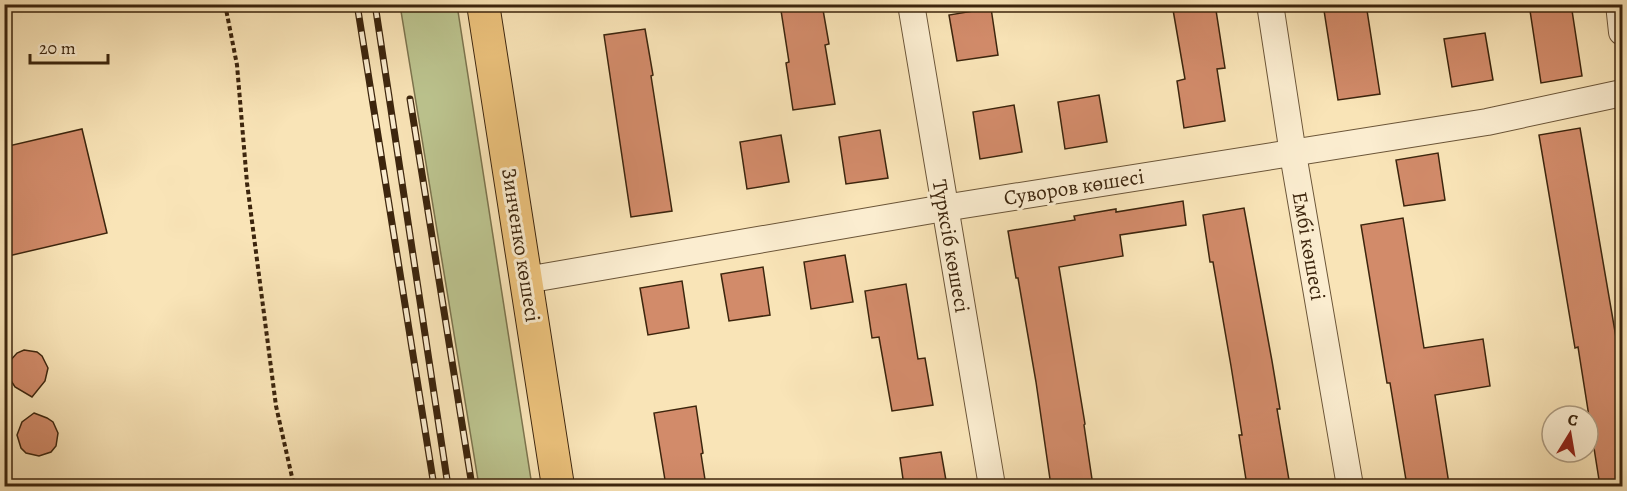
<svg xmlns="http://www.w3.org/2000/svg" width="1627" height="491" viewBox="0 0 1627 491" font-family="Alegreya,serif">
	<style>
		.green { fill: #bcc48f; stroke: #7c744e; stroke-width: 1.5 }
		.building { fill: #d28b6a; stroke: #3c250d; stroke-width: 1.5 }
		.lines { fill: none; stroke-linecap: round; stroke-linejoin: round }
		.minor-casing { stroke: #6b5538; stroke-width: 28 }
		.major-casing { stroke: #3c250d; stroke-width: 34 }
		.path { stroke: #3c250d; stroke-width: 4; stroke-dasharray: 4.5 3; stroke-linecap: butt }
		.minor { stroke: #fbedd0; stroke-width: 26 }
		.major { stroke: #ecc27c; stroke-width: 32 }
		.rail-casing { stroke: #3c250d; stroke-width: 7 }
		.rail { stroke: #fbedd0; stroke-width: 4.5; stroke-dasharray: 14; stroke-linecap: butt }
		.labels { text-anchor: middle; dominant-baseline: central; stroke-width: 6; stroke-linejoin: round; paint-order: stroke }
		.street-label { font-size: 21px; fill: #3c250d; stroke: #fbedd0 }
	</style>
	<rect width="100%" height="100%" fill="#f9e4b7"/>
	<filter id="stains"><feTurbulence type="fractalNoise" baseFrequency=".00333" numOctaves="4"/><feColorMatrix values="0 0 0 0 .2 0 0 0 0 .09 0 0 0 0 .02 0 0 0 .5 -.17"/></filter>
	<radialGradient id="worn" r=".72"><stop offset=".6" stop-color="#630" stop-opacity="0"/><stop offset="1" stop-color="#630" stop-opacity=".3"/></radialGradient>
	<polygon class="green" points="400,5 457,5 532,486 479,486"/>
	<g class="building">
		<polygon points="780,4 822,4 829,44 825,45 835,104 793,110 786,63 789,62"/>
		<polygon points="1172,4 1215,4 1225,68 1217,69 1225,121 1184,128 1177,81 1185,79"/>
		<polygon points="1323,4 1366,4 1380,94 1338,100"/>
		<polygon points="1529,4 1571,4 1582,76 1541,83"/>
		<polygon points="991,8 998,55 957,61 949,15"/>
		<polygon points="645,29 653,75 651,76 672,211 631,217 604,35"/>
		<polygon points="1485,33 1493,80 1452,87 1444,39"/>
		<polygon points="1099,95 1107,142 1065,149 1058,102"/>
		<polygon points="1014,105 1022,152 980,159 973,112"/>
		<polygon points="1580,128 1618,349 1620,349 1623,361 1623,486 1600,486 1578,347 1575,348 1539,135"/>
		<polygon points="82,129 107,233 4,257 4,147"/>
		<polygon points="880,130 888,178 846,184 839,137"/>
		<polygon points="781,135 789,182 747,189 740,142"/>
		<polygon points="1438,153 1445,200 1404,206 1396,160"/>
		<polygon points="1183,201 1186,225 1120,235 1123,256 1059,267 1085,424 1084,425 1093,486 1051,486 1036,382 1018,278 1016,278 1008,231 1075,220 1074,216 1116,209 1116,212"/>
		<polygon points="1244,208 1272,361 1280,409 1277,409 1290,486 1247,486 1239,435 1242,435 1231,366 1213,262 1210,262 1203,215"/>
		<polygon points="1403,218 1424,348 1483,339 1490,386 1435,395 1449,484 1433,486 1407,486 1390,383 1387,383 1361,225"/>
		<polygon points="845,255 853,302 811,309 804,262"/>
		<polygon points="763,267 770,315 729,321 721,274"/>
		<polygon points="682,281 689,328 648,335 640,288"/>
		<polygon points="906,284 918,359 925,358 933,405 892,411 879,337 872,338 865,291"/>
		<polygon points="24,350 37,352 42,356 48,368 45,381 32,397 15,387 8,376 9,362 17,353"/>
		<polygon points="696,406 703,453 701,454 706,486 666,486 654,413"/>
		<polygon points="34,413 47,418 53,422 58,433 56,446 51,452 39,456 26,453 21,448 17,435 22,422"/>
		<polygon points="941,452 947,486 904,486 900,458"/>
	</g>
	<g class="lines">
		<g class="minor-casing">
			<g id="minor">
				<polyline points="911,4 992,486"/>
				<polyline points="1270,4 1293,154 1350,486"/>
				<polyline points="1619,4 1622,32"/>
				<polyline points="526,280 944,208 1487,122 1622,93"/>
			</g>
		</g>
		<g class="major-casing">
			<polyline id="major" points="483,4 558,486"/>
		</g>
		<polyline class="path" points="225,4 237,65 247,183 276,406 294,486"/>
		<use href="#minor" class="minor"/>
		<use href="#major" class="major"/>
		<g class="rail-casing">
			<g id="rail">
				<polyline points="357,4 434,486"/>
				<polyline points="375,4 448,486"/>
				<polyline points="410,99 472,486"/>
			</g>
		</g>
		<use href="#rail" class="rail"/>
	</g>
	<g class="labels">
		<g class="street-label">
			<text transform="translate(1074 187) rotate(-9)">Суворов көшесі</text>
			<text transform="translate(521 245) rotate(81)">Зинченко көшесі</text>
			<text transform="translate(951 246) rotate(80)">Түрксіб көшесі</text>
			<text transform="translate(1309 246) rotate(80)">Ембі көшесі</text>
		</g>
	</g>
	<rect width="1627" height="491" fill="none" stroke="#f9e4b7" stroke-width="24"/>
	<rect x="6" y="6" width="1615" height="479" fill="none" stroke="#3c250d" stroke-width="3"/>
	<rect x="12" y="12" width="1603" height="467" fill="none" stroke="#3c250d" stroke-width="1.5"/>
	<g transform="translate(1570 434) rotate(11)"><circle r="28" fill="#fbedd0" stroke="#af9d82" stroke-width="1.5"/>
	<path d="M0-4.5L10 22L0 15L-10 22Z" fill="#8f2418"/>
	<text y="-9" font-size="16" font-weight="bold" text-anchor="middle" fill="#3c250d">С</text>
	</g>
	<path d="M30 54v9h78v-9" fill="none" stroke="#3c250d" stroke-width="3"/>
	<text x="39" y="54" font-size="18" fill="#3c250d" stroke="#fbedd0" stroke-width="4.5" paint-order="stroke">20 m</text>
	<rect width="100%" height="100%" filter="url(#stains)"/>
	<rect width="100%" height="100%" fill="url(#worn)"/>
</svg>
